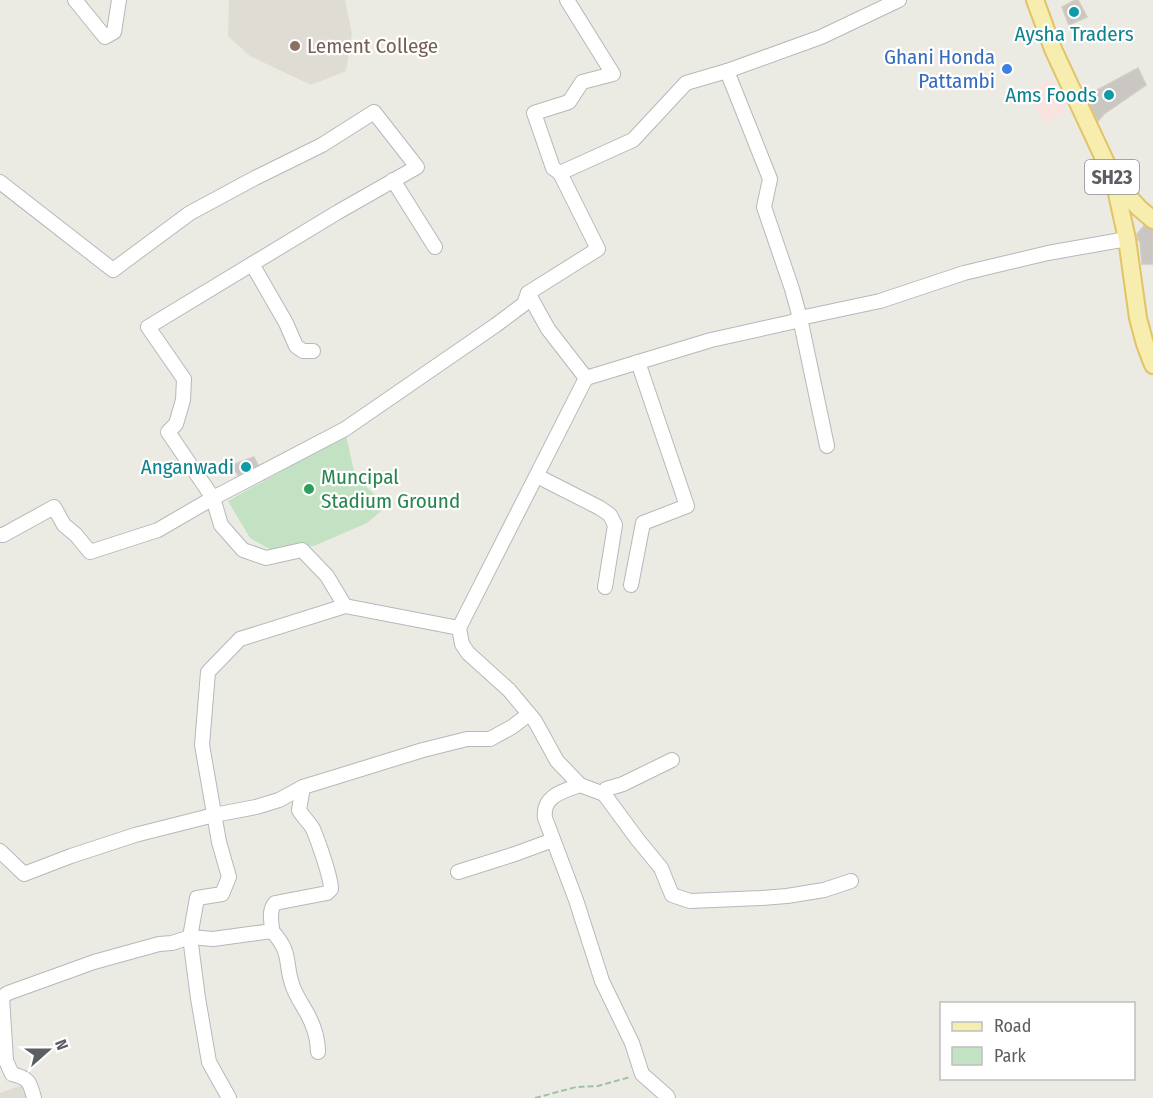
<svg xmlns="http://www.w3.org/2000/svg" width="1153" height="1098" viewBox="0 0 1153 1098" font-family="'Fira Sans Condensed',sans-serif">
	<style>
		.education { fill: #dfdcd4 }
		.medical { fill: #f8e3e0 }
		.green { fill: #c2e2c3 }
		.building { fill: #cac7c2; stroke: #d0ccc2; stroke-width: 1.5 }
		.lines { fill: none; stroke-linecap: round; stroke-linejoin: round }
		.minor-casing { stroke: #b5b8bc; stroke-width: 16 }
		.major-casing { stroke: #e2c366; stroke-width: 20 }
		.path { stroke: #9cc2a8; stroke-width: 2; stroke-dasharray: 6 3; stroke-linecap: butt }
		.minor { stroke: #fff; stroke-width: 14 }
		.major { stroke: #f6edae; stroke-width: 16 }
		.culture-dot { fill: #0f9aa8; stroke: #fff; stroke-width: 2 }
		.education-dot { fill: #8d6e63; stroke: #fff; stroke-width: 2 }
		.shop-dot { fill: #3f7fe0; stroke: #fff; stroke-width: 2 }
		.leisure-dot { fill: #2e9e5b; stroke: #fff; stroke-width: 2 }
		.labels { text-anchor: middle; dominant-baseline: central; stroke-width: 4.5; stroke-linejoin: round; paint-order: stroke }
		.shield { fill: #fff; stroke: #8c8e91; stroke-width: 1.5 }
		.shield-label { font-size: 20px; font-weight: bold; fill: #5b5e62 }
		.culture-label { font-size: 21px; fill: #0d838f; stroke: #fff; text-anchor: end }
		.education-label { font-size: 21px; fill: #785e54; stroke: #fff; text-anchor: start }
		.shop-label { font-size: 21px; fill: #366cbe; stroke: #fff; text-anchor: end }
		.leisure-label { font-size: 21px; fill: #27864d; stroke: #fff; text-anchor: start }
	</style>
	<rect width="100%" height="100%" fill="#ecebe3"/>
	<g class="education">
		<polygon points="229,0 345,0 352,34 346,71 311,85 250,56 228,36"/>
		<polygon points="22,1085 26,1098 0,1098 0,1093"/>
	</g>
	<polygon class="medical" points="1051,79 1067,110 1045,123 1026,93"/>
	<polygon class="green" points="346,435 355,476 387,506 367,523 314,546 273,551 250,538 228,501"/>
	<g class="building">
		<polygon points="1075,0 1078,0 1087,17 1069,25 1062,7"/>
		<polygon points="1138,68 1146,85 1104,114 1098,121 1086,96"/>
		<polygon points="1144,226 1153,230 1153,264 1142,264 1140,241 1138,240 1137,234"/>
		<polygon points="254,457 258,465 238,475 232,465"/>
	</g>
	<g class="lines">
		<g class="minor-casing">
			<g id="minor">
				<polyline points="75,0 105,37 114,32 119,0"/>
				<polyline points="560,173 553,168 534,113 569,102 582,82 613,74 567,0"/>
				<polyline points="393,180 435,247"/>
				<polyline points="0,182 113,270 190,213 255,178 322,145 374,112 417,167 338,212 148,327 184,379 183,400 176,424 168,432 213,498 158,530 90,552 76,535 64,525 54,507 3,535 0,535"/>
				<polyline points="252,264 286,323 296,346 303,351 313,351"/>
				<polyline points="528,293 548,329 586,378"/>
				<polyline points="827,446 800,318 880,301 964,273 1048,253 1127,239"/>
				<polyline points="537,476 600,508 610,515 615,525 605,587"/>
				<polyline points="631,585 643,523 687,506 638,362"/>
				<polyline points="345,606 327,576 302,550 266,558 243,550 221,525 213,498 345,429 496,325 524,304 528,293 598,249 560,173 633,140 686,83 727,71"/>
				<path d="M459 628 462 644 468 653 509 690 535 721 557 761 580 785C563 791 542 796 545 818L576 900 602 981 632 1043 642 1074 667 1096 668 1098"/>
				<polyline points="580,785 604,794 638,840 661,868 672,895 690,901 761,898 787,896 824,890 851,881"/>
				<polyline points="604,794 606,789 623,784 672,760"/>
				<polyline points="0,851 24,874 71,856 135,835 214,815 256,807 279,800 303,787 423,750 467,739 490,739 512,727 529,714"/>
				<polyline points="458,872 515,854 553,840"/>
				<path d="M272 931C293 954 284 963 293 987 296 995 300 1001 304 1008 312 1021 318 1037 318 1052"/>
				<path d="M34 1098C30 1082 29 1078 12 1074L6 1061 2 997 8 993 94 962 159 944 172 943 190 937 213 939 272 931C272 922 268 911 275 903L327 893 331 889C331 877 318 841 313 829 309 822 303 817 299 810L303 787"/>
				<polyline points="229,1098 209,1062 198,998 190,937 197,898 222,894 229,877 219,842 202,745 208,672 240,639 345,606 459,628 586,378 711,340 792,322 800,318 792,289 764,207 770,179 727,71 821,37 899,0"/>
			</g>
		</g>
		<g class="major-casing">
			<g id="major">
				<polyline points="1035,0 1053,49 1114,180 1127,239 1138,318 1145,344 1153,365"/>
				<polyline points="1114,181 1139,208 1153,220"/>
			</g>
		</g>
		<polyline class="path" points="535,1098 576,1087 598,1086 630,1077"/>
		<use href="#minor" class="minor"/>
		<use href="#major" class="major"/>
	</g>
	<g class="culture-dot">
		<circle cx="1074" cy="12" r="6"/>
		<circle cx="1109" cy="95" r="6"/>
		<circle cx="246" cy="467" r="6"/>
	</g>
	<circle class="education-dot" cx="295" cy="46" r="6"/>
	<circle class="shop-dot" cx="1007" cy="69" r="6"/>
	<circle class="leisure-dot" cx="309" cy="489" r="6"/>
	<g class="labels">
		<rect class="shield" x="1085" y="160" width="54" height="34" rx="4.5"/>
		<g class="shield-label">
			<text x="1112" y="177">SH23</text>
		</g>
		<g class="culture-label">
			<text x="1074" y="34" text-anchor="middle">Aysha Traders</text>
			<text x="1097" y="95">Ams Foods</text>
			<text x="234" y="467">Anganwadi</text>
		</g>
		<g class="education-label">
			<text x="307" y="46">Lement College</text>
		</g>
		<g class="shop-label">
			<text x="995" y="57">Ghani Honda<tspan x="995" dy="24">Pattambi</tspan></text>
		</g>
		<g class="leisure-label">
			<text x="321" y="477">Muncipal<tspan x="321" dy="24">Stadium Ground</tspan></text>
		</g>
	</g>
	<rect x="940" y="1002" width="195" height="78" fill="#ffffff" stroke="#bdbfc0" stroke-width="1.5"/>
	<rect x="952" y="1022" width="30" height="9" fill="#f6edae" stroke="#bdbfc0" stroke-width="1.5"/>
	<text x="994" y="1032" font-size="18" fill="#5b5e62">Road</text>
	<rect x="952" y="1047" width="30" height="18" fill="#c2e2c3" stroke="#bdbfc0" stroke-width="1.5"/>
	<text x="994" y="1062" font-size="18" fill="#5b5e62">Park</text>
	<g transform="translate(48 1050) rotate(69)" stroke="#ffffff" stroke-width="4.5" paint-order="stroke">
	<path d="M0-4.5L10 22L0 15L-10 22Z" fill="#5b5e62"/>
	<text y="-9" font-size="16" font-weight="bold" text-anchor="middle" fill="#5b5e62">N</text>
	</g>
</svg>
